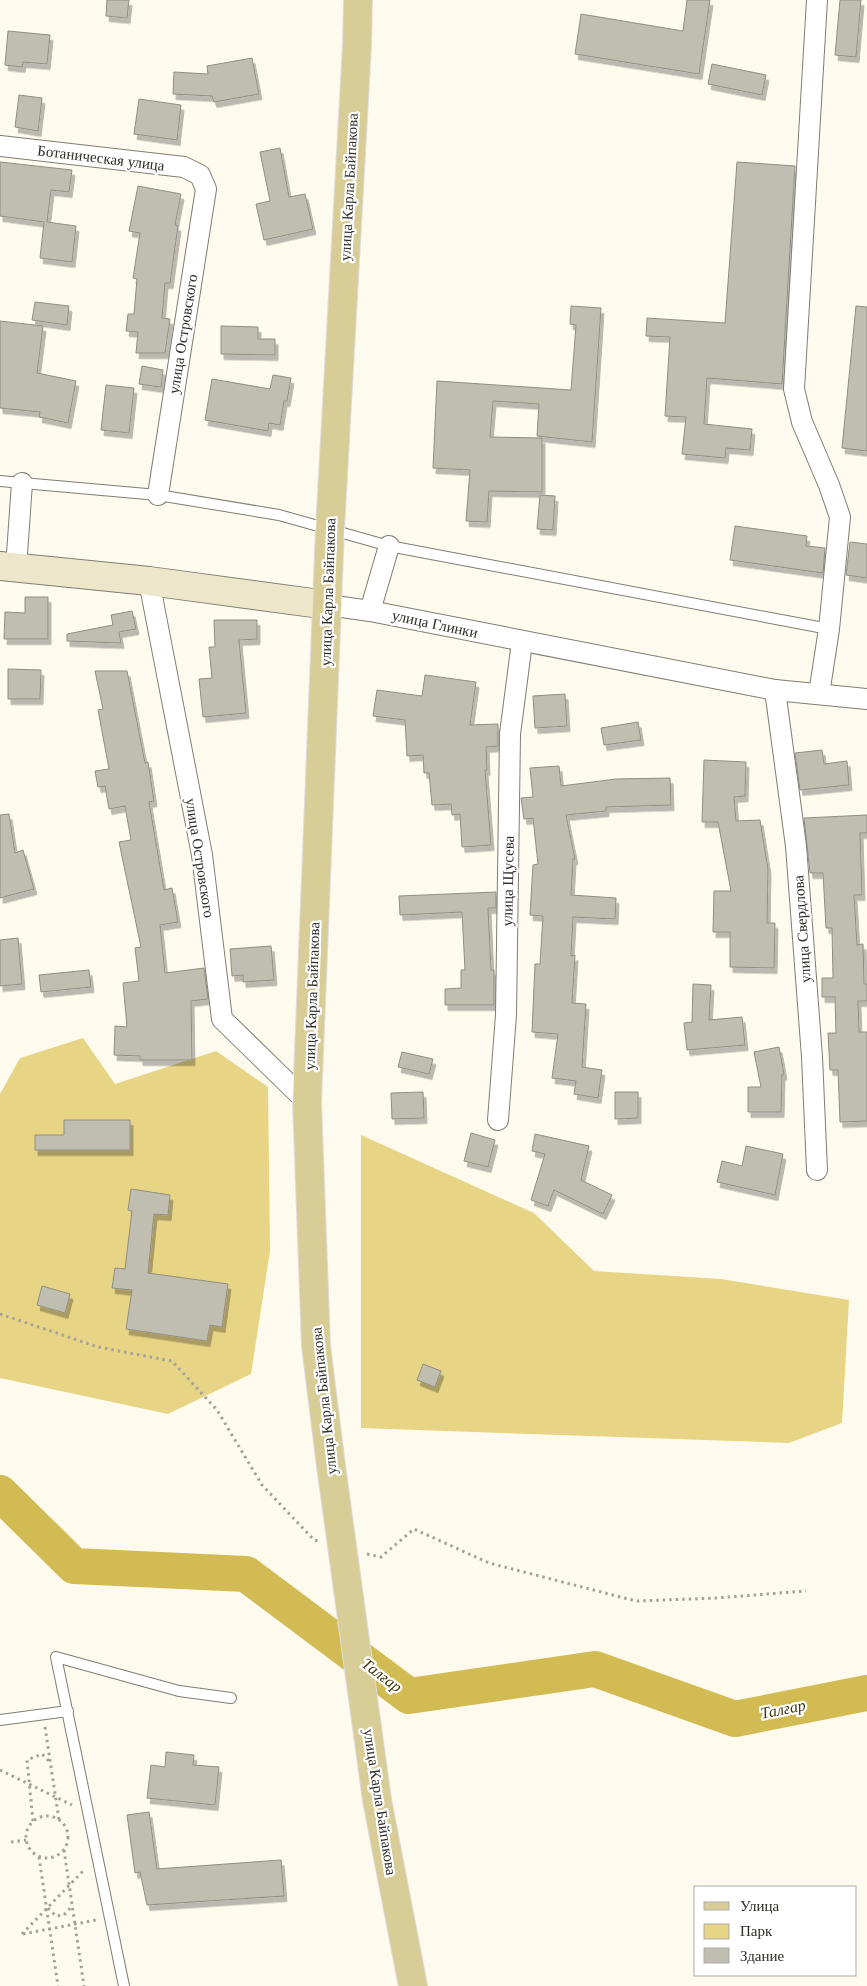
<svg xmlns="http://www.w3.org/2000/svg" width="867" height="1986" viewBox="0 0 867 1986" font-family="'Times New Roman',serif">
	<style>
		.green { fill: #e7d485 }
		.lines { fill: none; stroke-linecap: round; stroke-linejoin: round }
		.river { stroke: #d3bb53; stroke-width: 36 }
		.building { fill: #c0bdb1; stroke: #908e82; filter: url(#shadow) }
		.lane-casing { stroke: #807d71; stroke-width: 12 }
		.street-casing { stroke: #807d71; stroke-width: 22 }
		.secondary-casing { stroke: #807d71; stroke-width: 30 }
		.primary-casing { stroke: #dddddc; stroke-width: 30 }
		.path { stroke: #a5a399; stroke-width: 3; stroke-dasharray: 2.5 4; stroke-linecap: butt }
		.lane { stroke: #fff; stroke-width: 10 }
		.street { stroke: #fff; stroke-width: 20 }
		.secondary { stroke: #ece6cb; stroke-width: 28 }
		.primary { stroke: #d9cd97; stroke-width: 28 }
		.primary-bridge-casing { stroke: #dddddc; stroke-width: 30; stroke-linecap: butt }
		.primary-bridge { stroke: #d9cd97; stroke-width: 28 }
		.labels { text-anchor: middle; dominant-baseline: central; stroke-width: 4.5; stroke-linejoin: round; paint-order: stroke }
		.street-label { font-size: 15px; fill: #2d2c27; stroke: #fff }
		.water-label { font-size: 16px; font-style: italic; fill: #403709; stroke: #fff }
	</style>
	<defs>
		<filter id="shadow"><feDropShadow dx="3" dy="5.5" stdDeviation="0" flood-color="#0004"/></filter>
	</defs>
	<rect width="100%" height="100%" fill="#fefbee"/>
	<g class="green">
		<polygon points="83,1038 115,1084 216,1051 268,1087 270,1251 251,1374 168,1414 0,1378 0,1094 20,1058"/>
		<polygon points="361,1135 534,1213 594,1271 721,1279 849,1300 842,1423 789,1443 361,1428"/>
	</g>
	<g class="lines">
		<polyline class="river" points="0,1493 74,1566 246,1574 409,1696 595,1669 735,1719 867,1693"/>
	</g>
	<g class="building">
		<polygon points="107,0 129,0 127,18 106,16"/>
		<polygon points="687,0 710,0 699,74 575,54 581,14 683,31"/>
		<polygon points="840,0 861,0 856,57 835,55"/>
		<polygon points="8,31 50,35 47,64 23,62 22,67 5,65"/>
		<polygon points="252,58 259,94 214,102 212,96 173,94 174,72 208,74 207,66"/>
		<polygon points="712,64 766,75 762,95 708,84"/>
		<polygon points="19,95 42,98 38,131 15,127"/>
		<polygon points="139,99 181,105 177,140 134,134"/>
		<polygon points="280,148 289,197 305,194 313,229 264,240 256,204 270,201 260,152"/>
		<polygon points="0,162 72,170 69,192 51,190 47,222 76,226 72,262 40,258 44,222 0,216"/>
		<polygon points="737,162 795,166 782,384 707,378 704,424 752,429 750,450 726,448 725,458 682,454 686,417 665,416 670,337 646,336 647,318 725,323"/>
		<polygon points="138,186 181,194 175,225 178,226 170,283 165,283 162,318 170,319 165,353 136,353 138,332 126,331 128,314 134,314 137,279 133,278 140,233 129,231"/>
		<polygon points="35,302 69,306 67,325 32,320"/>
		<polygon points="571,306 601,308 592,442 537,436 539,404 493,401 490,437 542,438 542,492 489,491 487,522 466,521 470,470 433,468 437,381 571,390 576,325 570,324"/>
		<polygon points="856,306 867,307 867,451 842,448"/>
		<polygon points="0,321 43,326 37,373 76,381 68,423 39,417 40,412 0,408"/>
		<polygon points="221,326 258,327 258,339 275,339 275,355 221,354"/>
		<polygon points="142,366 163,370 161,387 139,384"/>
		<polygon points="273,375 291,378 287,401 284,401 280,425 269,423 268,431 205,420 212,379 270,389"/>
		<polygon points="106,385 134,388 129,433 101,430"/>
		<polygon points="540,495 555,496 553,530 537,529"/>
		<polygon points="735,526 807,536 806,546 825,548 823,573 730,560"/>
		<polygon points="850,542 867,544 867,578 846,575"/>
		<polygon points="25,597 48,597 48,639 4,639 5,612 25,613"/>
		<polygon points="132,611 136,629 119,632 121,643 67,641 67,634 113,625 111,615"/>
		<polygon points="214,620 257,620 257,639 239,640 246,713 203,717 199,679 212,678 209,647 215,647"/>
		<polygon points="8,669 41,670 40,699 8,699"/>
		<polygon points="95,671 127,671 145,763 148,762 154,801 149,802 164,890 172,888 178,922 160,925 165,973 204,968 208,999 191,1001 192,1060 140,1060 140,1056 114,1055 115,1026 127,1027 123,983 139,981 135,948 141,947 119,842 131,840 125,806 109,809 105,786 98,787 95,771 109,769 98,710 103,709"/>
		<polygon points="425,675 476,682 470,725 498,724 498,746 486,747 487,770 485,770 491,845 462,847 460,814 452,815 451,804 432,805 429,773 424,773 423,755 407,756 405,720 373,716 377,690 422,696"/>
		<polygon points="565,694 567,726 535,728 533,696"/>
		<polygon points="638,722 641,740 604,745 601,728"/>
		<polygon points="822,750 824,764 847,761 849,785 800,790 795,753"/>
		<polygon points="704,760 746,762 745,796 734,797 736,821 760,820 768,869 767,923 775,923 774,968 730,967 730,932 713,932 714,891 731,891 718,822 702,822"/>
		<polygon points="559,766 561,786 616,779 670,778 671,805 606,807 606,811 566,815 575,859 573,859 571,895 616,898 615,919 573,917 571,956 575,955 572,1003 586,1004 582,1067 602,1070 598,1098 574,1094 576,1081 552,1078 558,1034 532,1032 535,964 540,964 543,916 530,915 533,865 538,864 533,818 524,819 521,798 533,797 530,768"/>
		<polygon points="9,814 15,853 23,850 34,889 0,898 0,815"/>
		<polygon points="867,815 867,833 860,833 862,895 854,895 857,945 863,944 864,984 867,984 867,1001 858,1001 859,1032 867,1032 867,1121 840,1122 838,1070 830,1070 828,1033 836,1033 835,997 822,997 822,978 833,978 832,928 826,928 823,873 810,873 804,818"/>
		<polygon points="496,892 496,908 488,908 491,970 494,970 494,1005 445,1005 445,989 461,988 461,970 465,970 462,912 400,915 399,896"/>
		<polygon points="18,938 22,984 0,986 0,940"/>
		<polygon points="271,946 274,980 243,982 243,975 232,976 230,949"/>
		<polygon points="89,970 91,987 41,992 39,975"/>
		<polygon points="693,984 711,985 709,1020 742,1017 745,1045 687,1050 684,1023 692,1022"/>
		<polygon points="779,1047 784,1074 782,1075 781,1112 748,1112 748,1087 761,1087 754,1052"/>
		<polygon points="402,1052 433,1059 429,1074 398,1067"/>
		<polygon points="423,1092 424,1118 392,1119 391,1093"/>
		<polygon points="615,1092 638,1092 638,1118 615,1119"/>
		<polygon points="64,1120 130,1120 130,1150 35,1150 35,1135 64,1135"/>
		<polygon points="471,1133 495,1140 488,1167 464,1161"/>
		<polygon points="535,1134 589,1146 581,1180 612,1195 603,1214 554,1190 548,1206 531,1200 545,1154 532,1151"/>
		<polygon points="746,1146 783,1154 775,1195 717,1182 722,1161 742,1166"/>
		<polygon points="131,1189 170,1195 168,1215 154,1214 148,1273 228,1284 222,1327 210,1325 207,1341 126,1329 132,1290 112,1288 115,1268 125,1269 132,1211 128,1210"/>
		<polygon points="42,1286 70,1294 65,1313 37,1305"/>
		<polygon points="423,1364 441,1371 435,1387 417,1380"/>
		<polygon points="166,1752 194,1755 193,1765 219,1767 215,1805 147,1798 151,1765 165,1767"/>
		<polygon points="149,1812 157,1869 281,1860 284,1896 147,1905 140,1872 135,1873 127,1815"/>
	</g>
	<g class="lines">
		<g class="lane-casing">
			<g id="lane">
				<polyline points="0,481 158,495 279,515 389,546 829,629"/>
				<polyline points="0,1720 68,1711"/>
				<polyline points="124,1986 56,1657 179,1691 231,1698"/>
			</g>
		</g>
		<g class="street-casing">
			<g id="street">
				<polyline points="817,0 794,389 802,422 829,485 840,517 829,629 819,694"/>
				<polyline points="0,146 184,167 200,175 206,189 158,495"/>
				<polyline points="16,568 22,483"/>
				<polyline points="149,581 202,855 222,1019 307,1102"/>
				<polyline points="328,605 370,611 775,690 867,699"/>
				<polyline points="370,611 389,546"/>
				<polyline points="775,690 796,846 812,1057 817,1170"/>
				<polyline points="498,1120 506,1015 510,734 522,642"/>
			</g>
		</g>
		<g class="secondary-casing">
			<polyline id="secondary" points="0,566 149,581 328,605"/>
		</g>
		<g class="primary-casing">
			<g id="primary">
				<polyline points="331,1466 316,1346 307,1102 330,529 357,45 358,0"/>
				<polyline points="377,1800 413,1986"/>
			</g>
		</g>
		<g class="path">
			<polyline points="0,1314 98,1347 172,1361 217,1410 262,1485 314,1540 318,1541"/>
			<polyline points="367,1554 381,1557 414,1529 489,1563 636,1601 716,1598 806,1591"/>
			<polyline points="45,1727 59,1820"/>
			<polyline points="0,1770 72,1805"/>
			<circle cx="47" cy="1837" r="21"/>
			<polyline points="33,1821 27,1760 42,1754 50,1762"/>
			<polyline points="11,1842 26,1840"/>
			<polyline points="64,1850 84,1986"/>
			<polyline points="39,1857 58,1986"/>
			<polyline points="48,1908 56,1916 64,1915 72,1906"/>
			<polyline points="22,1934 85,1869"/>
			<polyline points="23,1934 96,1920"/>
		</g>
		<use href="#lane" class="lane"/>
		<use href="#street" class="street"/>
		<use href="#secondary" class="secondary"/>
		<use href="#primary" class="primary"/>
		<g class="primary-bridge-casing">
			<polyline id="primary-bridge" points="331,1466 377,1800"/>
		</g>
		<use href="#primary-bridge" class="primary-bridge"/>
	</g>
	<g class="labels">
		<g class="street-label">
			<text transform="translate(101 158) rotate(7)">Ботаническая улица</text>
			<text transform="translate(349 187) rotate(-87)">улица Карла Байпакова</text>
			<text transform="translate(183 334) rotate(-81)">улица Островского</text>
			<text transform="translate(328 592) rotate(-88)">улица Карла Байпакова</text>
			<text transform="translate(435 624) rotate(12)">улица Глинки</text>
			<text transform="translate(200 858) rotate(81)">улица Островского</text>
			<text transform="translate(508 881) rotate(-89)">улица Щусева</text>
			<text transform="translate(802 929) rotate(-94)">улица Свердлова</text>
			<text transform="translate(312 996) rotate(-88)">улица Карла Байпакова</text>
			<text transform="translate(324 1401) rotate(-96)">улица Карла Байпакова</text>
			<text transform="translate(380 1802) rotate(81)">улица Карла Байпакова</text>
		</g>
		<g class="water-label">
			<text transform="translate(382 1675) rotate(37)">Талғар</text>
			<text transform="translate(783 1709) rotate(-11)">Талғар</text>
		</g>
	</g>
	<rect x="694" y="1886" width="162" height="90" fill="#ffffff" stroke="#ababa9"/>
	<rect x="704" y="1902" width="25" height="8" fill="#d9cd97" stroke="#ababa9"/>
	<text x="740" y="1911" font-size="15" fill="#2d2c27">Улица</text>
	<rect x="704" y="1924" width="25" height="15" fill="#e7d485" stroke="#ababa9"/>
	<text x="740" y="1936" font-size="15" fill="#2d2c27">Парк</text>
	<rect x="704" y="1948" width="25" height="15" fill="#c0bdb1" stroke="#ababa9"/>
	<text x="740" y="1961" font-size="15" fill="#2d2c27">Здание</text>
</svg>
